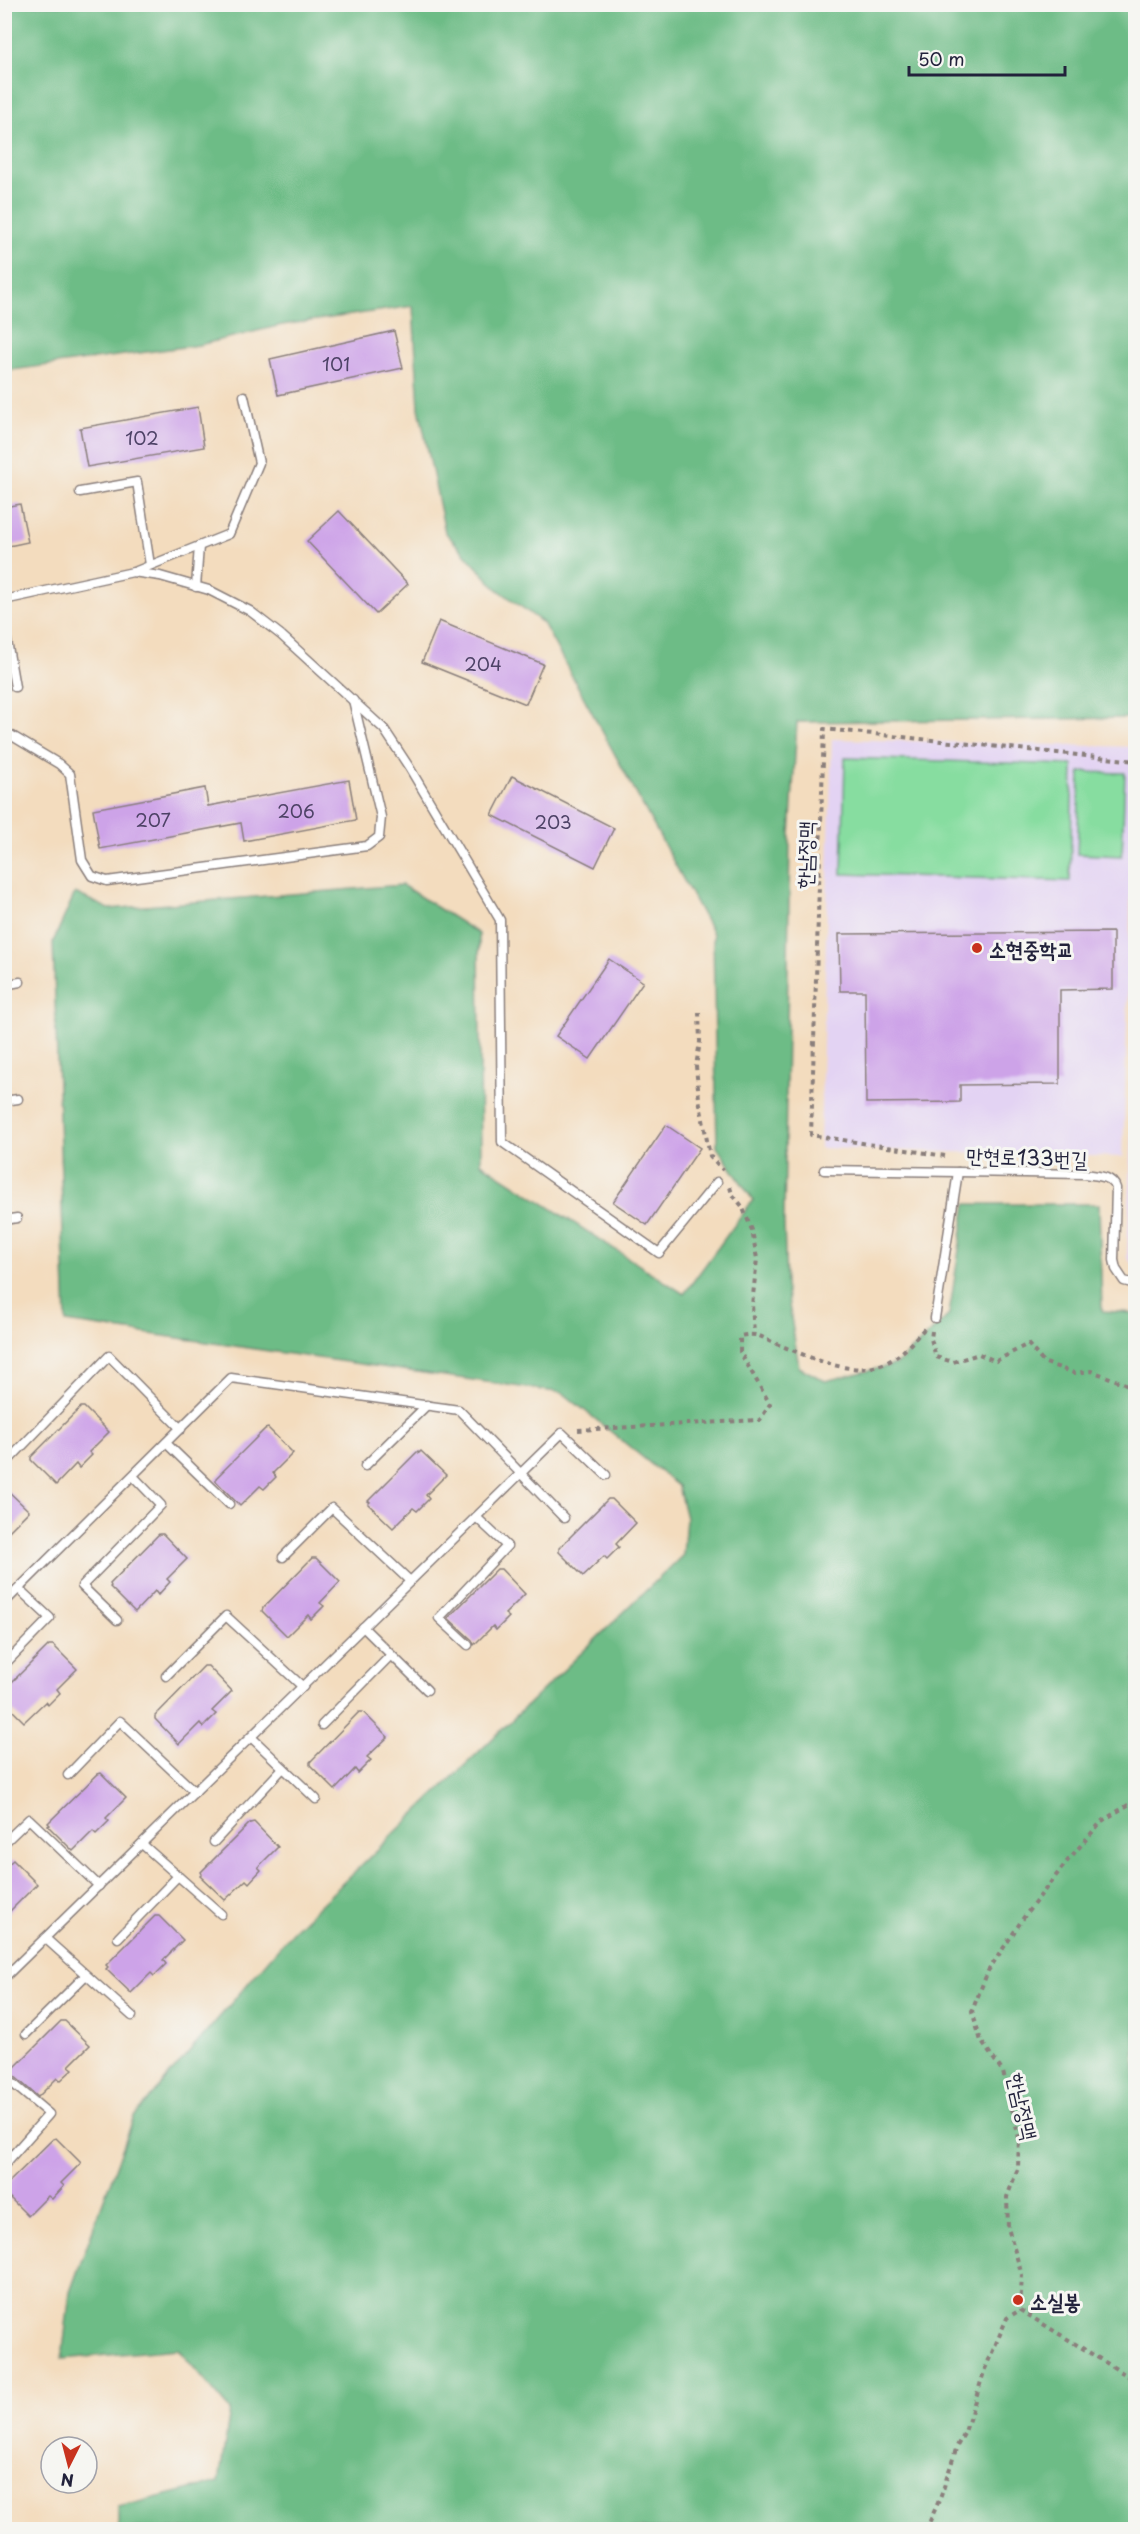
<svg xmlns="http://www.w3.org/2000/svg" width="1140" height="2534" viewBox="0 0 1140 2534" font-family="'Playpen Sans','Poor Story',sans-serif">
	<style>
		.built { fill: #e3d3f3 }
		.green { fill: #87dda0; stroke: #54806e; stroke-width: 1.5 }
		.forest { fill: #6dbc86; stroke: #486f60; stroke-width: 1.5 }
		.building { fill: #cda3e8 }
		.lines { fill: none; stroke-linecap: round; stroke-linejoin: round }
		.lane-casing { stroke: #8a7f7c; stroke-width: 11 }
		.path { stroke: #8a7f7c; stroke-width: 4; stroke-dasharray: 4.5 4.5; stroke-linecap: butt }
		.lane { stroke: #fff; stroke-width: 8 }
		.poi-dot { fill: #c8321e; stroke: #f6f6f2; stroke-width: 2 }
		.labels { text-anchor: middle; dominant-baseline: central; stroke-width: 6; stroke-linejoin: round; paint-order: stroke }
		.number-label { font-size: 18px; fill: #4d4266 }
		.street-label { font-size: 21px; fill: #22223b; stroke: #f6f6f2 }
		.poi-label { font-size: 21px; font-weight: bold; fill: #22223b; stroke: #f6f6f2; text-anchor: start }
	</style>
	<rect width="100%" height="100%" fill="#f6f6f2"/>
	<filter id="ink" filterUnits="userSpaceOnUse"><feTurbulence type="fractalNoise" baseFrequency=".0167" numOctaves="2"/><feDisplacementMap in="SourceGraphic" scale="12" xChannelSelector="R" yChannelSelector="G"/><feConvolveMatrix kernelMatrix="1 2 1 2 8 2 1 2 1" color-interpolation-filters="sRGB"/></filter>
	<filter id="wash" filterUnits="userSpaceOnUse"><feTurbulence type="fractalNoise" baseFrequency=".008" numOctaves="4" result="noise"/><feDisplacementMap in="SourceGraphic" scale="24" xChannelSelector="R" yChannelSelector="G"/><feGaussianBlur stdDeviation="1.35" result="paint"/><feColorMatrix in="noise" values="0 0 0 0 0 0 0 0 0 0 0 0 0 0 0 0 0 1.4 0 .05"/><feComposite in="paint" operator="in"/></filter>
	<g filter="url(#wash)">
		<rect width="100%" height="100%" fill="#f3dcbe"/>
		<g class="built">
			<polygon points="832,739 1135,747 1123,1157 820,1148"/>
			<polygon points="1135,1063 1136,1267 1135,1267 1127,1258"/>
		</g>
		<g class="green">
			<polygon points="845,758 1073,765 1070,881 842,874"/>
			<polygon points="1080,772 1125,773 1122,856 1077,854"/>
		</g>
		<polygon class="forest" points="4,5 1135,5 1135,718 797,722 790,836 784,1222 786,1286 799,1367 825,1381 897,1364 949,1315 966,1204 1099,1204 1102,1311 1135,1313 1135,2529 118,2529 118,2507 219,2482 230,2410 178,2349 62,2359 70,2292 134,2117 292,1932 683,1555 686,1518 678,1486 563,1393 66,1322 53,942 75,893 109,909 402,885 479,934 481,1163 684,1294 753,1200 717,1147 713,934 543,623 496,588 445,532 419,408 413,306 282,325 199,345 5,371"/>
		<g id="blocks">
			<g class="building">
				<polygon points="394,331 403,368 278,395 270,359"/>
				<polygon points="198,407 204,447 87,467 80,428"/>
				<polygon points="20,504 28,542 4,547 4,507"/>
				<polygon points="339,511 408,584 376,614 307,541"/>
				<polygon points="439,621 543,664 526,704 422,662"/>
				<polygon points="512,776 614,828 595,867 492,815"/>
				<polygon points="349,780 356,820 244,841 241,823 100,849 93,809 205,788 208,806"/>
				<polygon points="1113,932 1113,989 1060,990 1060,1084 960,1085 960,1102 866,1103 865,991 840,991 839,934"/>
				<polygon points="609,959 643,982 590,1059 556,1036"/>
				<polygon points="666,1125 700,1148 647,1225 613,1202"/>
				<polygon points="81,1407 84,1407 109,1432 89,1452 92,1455 79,1468 76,1464 56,1485 31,1460 31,1457"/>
				<polygon points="268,1428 293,1453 273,1473 276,1477 264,1489 260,1486 240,1506 216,1481 216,1478 265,1429"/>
				<polygon points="418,1451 419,1453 421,1451 446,1475 426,1495 429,1499 417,1511 413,1508 393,1528 368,1504 370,1502 368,1501"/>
				<polygon points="4,1487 29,1511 4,1536"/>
				<polygon points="608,1499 612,1499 636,1523 616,1544 619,1547 607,1559 604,1556 583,1576 559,1552 559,1548"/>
				<polygon points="159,1534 163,1534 187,1559 167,1579 170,1582 158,1595 155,1591 135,1612 110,1587 111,1586 110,1584"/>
				<polygon points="312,1558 316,1558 340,1582 320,1603 324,1606 311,1619 308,1615 287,1636 262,1611 263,1608"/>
				<polygon points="497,1569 501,1569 525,1594 505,1614 509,1617 496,1630 493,1626 474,1645 472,1640 448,1618"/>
				<polygon points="49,1645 53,1645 77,1669 57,1689 60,1693 48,1705 45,1702 24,1722 4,1702 4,1690"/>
				<polygon points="204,1666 208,1666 232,1691 212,1711 216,1714 203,1727 200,1723 179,1744 155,1719 155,1716"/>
				<polygon points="359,1712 363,1712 388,1737 367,1757 371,1760 358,1773 355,1769 335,1790 310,1765 310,1762"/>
				<polygon points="101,1773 126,1798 106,1818 109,1821 96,1834 93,1831 73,1851 48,1826 50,1825 48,1823 98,1774"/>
				<polygon points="254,1822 278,1847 258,1867 261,1870 249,1883 246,1880 225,1900 200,1876 202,1874 201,1872 250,1823"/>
				<polygon points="13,1860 37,1884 4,1917 4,1868"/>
				<polygon points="155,1916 159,1916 183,1940 163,1960 166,1964 154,1976 151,1973 131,1993 106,1969 108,1967 106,1965"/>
				<polygon points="61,2021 65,2021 90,2045 69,2066 73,2069 60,2081 57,2078 38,2097 12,2074 12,2070"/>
				<polygon points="56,2138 81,2163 61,2183 64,2186 52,2199 48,2196 28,2216 4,2192 4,2187 53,2139"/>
			</g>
		</g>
	</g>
	<g filter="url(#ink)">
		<use href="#blocks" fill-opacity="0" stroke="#8a7f7c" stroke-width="1.5"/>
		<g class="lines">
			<g class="lane-casing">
				<g id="lane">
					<polyline points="80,492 137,482 150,565"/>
					<polyline points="134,572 229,534 259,463 244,396"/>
					<polyline points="196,587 199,546"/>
					<polyline points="4,600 133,572 160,576 209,590 250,611 281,635 384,729 409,767 500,920 502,1142 659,1253 717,1182"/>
					<polyline points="4,624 15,687"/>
					<polyline points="4,731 59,764 70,774 82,860 92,876 107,881 367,846 379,837 381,817 353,700"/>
					<polyline points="4,985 20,982"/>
					<polyline points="4,1101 18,1099"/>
					<path d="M824 1170 1085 1174C1096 1176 1112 1175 1116 1188L1114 1260 1116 1269 1124 1281 1136 1284"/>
					<polyline points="4,1220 17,1218"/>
					<polyline points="935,1318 958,1172"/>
					<polyline points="166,1443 229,1504"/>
					<polyline points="4,1465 109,1356 181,1429"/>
					<polyline points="365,1466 427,1405"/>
					<polyline points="283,1557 332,1508 410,1581"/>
					<polyline points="4,1603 231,1378 459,1410 564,1518"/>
					<polyline points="117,1620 82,1586 161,1505 133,1476"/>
					<polyline points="363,1627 427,1690"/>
					<polyline points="468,1645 439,1618 507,1546 476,1517"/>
					<polyline points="4,1665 50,1618 19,1589"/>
					<polyline points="166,1676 226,1616 303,1687"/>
					<polyline points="322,1725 391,1655"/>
					<polyline points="251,1737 316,1799"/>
					<polyline points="68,1775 120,1721 195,1792"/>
					<polyline points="214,1842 283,1768"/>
					<polyline points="4,1843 29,1819 99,1886"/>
					<polyline points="142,1844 221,1914"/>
					<polyline points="45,1938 132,2016"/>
					<polyline points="118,1938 178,1876"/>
					<polyline points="4,1978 562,1433 606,1475"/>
					<polyline points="26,2034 86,1975"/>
					<polyline points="4,2076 49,2114 4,2165"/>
				</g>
			</g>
			<g class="path">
				<polyline points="699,1012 700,1042 696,1066 699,1099 710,1156 723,1170"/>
				<polyline points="945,1156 811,1135 824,729 1136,761"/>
				<polyline points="730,1187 732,1194 742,1206 752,1230 757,1259 752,1305 754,1333"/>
				<polyline points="932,1331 931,1339 936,1357 953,1362 979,1354 996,1361 1028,1344 1043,1362 1074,1373 1092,1371 1136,1388"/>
				<path d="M578 1430 760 1420 770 1404 740 1352V1336C760 1332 761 1338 779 1345 814 1358 857 1382 893 1359 905 1352 916 1337 926 1327"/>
				<polyline points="1136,1800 1102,1821 1069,1859 1026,1914 988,1971 972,2011 981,2041 1003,2072 1019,2138 1018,2168 1007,2197 1008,2228 1022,2275 1020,2310 1136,2381"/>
				<polyline points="926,2530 941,2496 957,2446 965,2432 985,2369 1007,2318 1020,2310"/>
			</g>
			<use href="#lane" class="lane"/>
		</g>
	</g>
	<g class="poi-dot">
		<circle cx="977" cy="948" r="6"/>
		<circle cx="1018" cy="2300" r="6"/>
	</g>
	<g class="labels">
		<g class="number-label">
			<text x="336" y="363">101</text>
			<text x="142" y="437">102</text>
			<text x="483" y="663">204</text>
			<text x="296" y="810">206</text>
			<text x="153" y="819">207</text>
			<text x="553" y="821">203</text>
		</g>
		<g class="street-label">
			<text transform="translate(804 855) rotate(-88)">한남정맥</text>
			<text transform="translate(1027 1156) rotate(2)">만현로133번길</text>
			<text transform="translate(1024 2106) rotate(77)">한남정맥</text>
		</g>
		<g class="poi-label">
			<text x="989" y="948">소현중학교</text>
			<text x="1030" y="2300">소실봉</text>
		</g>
	</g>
	<rect width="1140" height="2534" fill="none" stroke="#f6f6f2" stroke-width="24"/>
	<g transform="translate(69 2465) rotate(186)"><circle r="28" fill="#f6f6f2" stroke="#a1a1a9" stroke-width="1.5"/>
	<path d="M0-4.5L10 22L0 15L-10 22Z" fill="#c8321e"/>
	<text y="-9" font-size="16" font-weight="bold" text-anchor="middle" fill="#22223b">N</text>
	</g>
	<path d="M909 66v9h156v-9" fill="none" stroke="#22223b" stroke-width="3"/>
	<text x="918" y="66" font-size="18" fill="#22223b" stroke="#f6f6f2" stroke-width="4.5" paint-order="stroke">50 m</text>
</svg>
